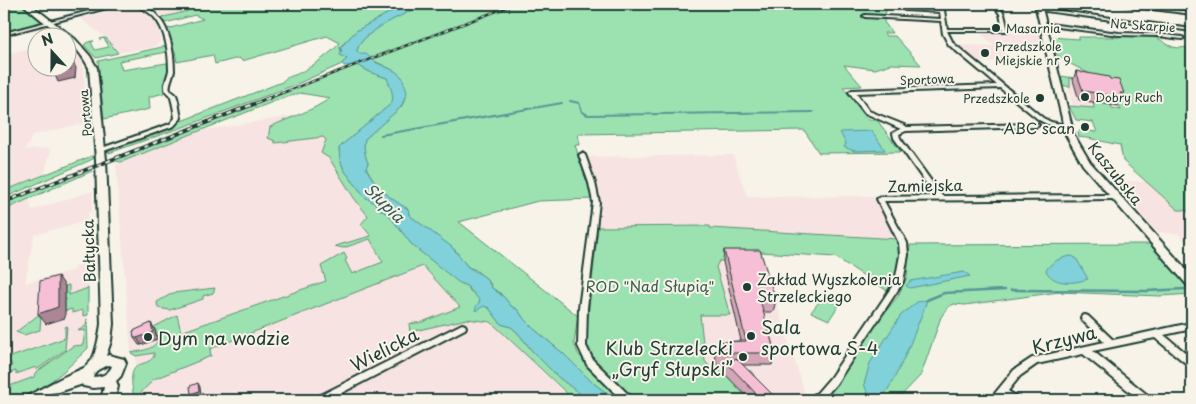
<svg xmlns="http://www.w3.org/2000/svg" width="1196" height="404" viewBox="0 0 1196 404" font-family="'Playpen Sans',sans-serif">
	<style>
		.built { fill: #f7e3e2 }
		.green { fill: #9be2b0; stroke: #5d9072 }
		.water { fill: #80d1d9; stroke: #599697 }
		.lines { fill: none; stroke-linecap: round; stroke-linejoin: round }
		.stream-far1 { stroke: #599697; stroke-width: 2 }
		.stream { stroke: #599697; stroke-width: 2.5 }
		.minor-casing { stroke: #1f3d34; stroke-width: 4 }
		.secondary-casing { stroke: #1f3d34; stroke-width: 4 }
		.minor { fill: #f7f3e8; fill-rule: evenodd }
		.secondary { fill: #f7f3e8; fill-rule: evenodd }
		.rail-far1-casing { stroke: #1f3d34; stroke-width: 2.5 }
		.rail-casing { stroke: #1f3d34; stroke-width: 4 }
		.rail-far1 { stroke: #f7f3e8; stroke-width: 1; stroke-dasharray: 4; stroke-linecap: butt }
		.rail { stroke: #f7f3e8; stroke-width: 2; stroke-dasharray: 5; stroke-linecap: butt }
		.wall { fill: #d4a4b7; stroke: #1f3d34 }
		.shaded-wall { fill: #ad8695; stroke: #1f3d34 }
		.building { fill: #f7bfd5; stroke: #1f3d34 }
		.poi-dot { fill: #1f3d34; stroke: #f7f3e8; stroke-width: 2 }
		.labels { text-anchor: middle; dominant-baseline: central; stroke-width: 4; stroke-linejoin: round; paint-order: stroke }
		.far-street-label { font-size: 12px; fill: #1f3d34; stroke: #f7f3e8 }
		.far-poi-label { font-size: 12px; fill: #1f3d34; stroke: #f7f3e8; text-anchor: start }
		.poi-label { font-size: 15px; fill: #1f3d34; stroke: #f7f3e8; text-anchor: end }
		.street-label { font-size: 15px; fill: #1f3d34; stroke: #f7f3e8 }
		.park-label { font-size: 15px; fill: #385e4d; stroke: #f7f3e8 }
		.water-label { font-size: 16px; font-style: italic; fill: #325b55; stroke: #f7f3e8 }
		.near-poi-label { font-size: 18px; fill: #1f3d34; stroke: #f7f3e8; text-anchor: start }
		.near-street-label { font-size: 18px; fill: #1f3d34; stroke: #f7f3e8 }
	</style>
	<rect width="100%" height="100%" fill="#f7f3e8"/>
	<filter id="ink" filterUnits="userSpaceOnUse"><feTurbulence type="fractalNoise" baseFrequency=".02" numOctaves="2"/><feDisplacementMap in="SourceGraphic" scale="10" xChannelSelector="R" yChannelSelector="G"/><feConvolveMatrix kernelMatrix="1 2 1 2 8 2 1 2 1" color-interpolation-filters="sRGB"/></filter>
	<g filter="url(#ink)">
		<g class="built">
			<polygon points="143,4 177,4 188,10 164,17"/>
			<polygon points="132,6 157,21 161,38 158,44 150,48 117,53 105,37 80,18"/>
			<polygon points="980,32 1039,33 1042,47 998,46 1014,62 974,61 956,45 995,46"/>
			<polygon points="37,46 38,68 68,68 68,46 82,60 89,122 33,135 25,150 50,148 48,150 51,150 44,174 4,191 4,52 6,54"/>
			<polygon points="1065,78 1116,88 1122,103 1121,110 1093,103 1094,108 1073,106"/>
			<polygon points="317,112 332,163 354,198 368,215 399,276 423,266 460,307 422,322 410,324 410,331 467,319 491,322 572,400 134,400 132,373 136,366 136,356 131,353 130,340 116,164 198,131"/>
			<polygon points="733,155 747,197 873,196 898,239 710,228 709,226 598,227 599,199 584,157"/>
			<polygon points="1109,180 1147,182 1178,210 1185,210 1192,214 1192,248 1179,234 1157,232"/>
			<polygon points="93,191 92,212 88,213 88,220 34,235 25,283 74,270 74,267 88,262 88,348 61,375 17,400 4,400 4,210 29,199 32,210"/>
			<polygon points="719,260 763,260 806,397 800,400 771,400 742,369 714,372 705,361 700,315 730,314 716,267"/>
		</g>
		<g class="green">
			<polygon points="4,4 21,4 44,22 4,33"/>
			<path d="M177 4H405L356 31 340 47 342 56 347 59 342 64 297 84 186 126 109 153V149L282 82C286 76 292 77 299 73 312 67 330 54 340 43L327 36 242 61 239 58 215 64 213 55 177 62 175 51H170L164 31 167 29 203 19 195 15 165 23 162 19 164 17 188 11Z"/>
			<path d="M420 4H887L884 22 892 33H884L886 36H895L921 65 891 64 875 69 844 65 862 86 843 87 868 120H877L901 152 819 153 804 130 578 134 580 145H575L593 199 538 201 459 222 578 316 574 343 578 354 624 400H616L592 382 565 355 534 329 524 319 518 310 511 306 500 293 492 288 490 283 476 270 468 267 455 250 409 215 408 209C390 199 375 186 366 167L368 163C365 157 363 145 365 139L401 107 407 96 399 76 395 71 360 54 357 51C360 33 401 15 416 9Z"/>
			<path d="M1119 35C1129 36 1142 33 1151 36 1169 41 1167 52 1192 46V214L1185 210H1178L1123 161 1120 145C1106 143 1094 138 1079 137L1078 132 1080 130 1097 132 1093 122 1076 120 1069 106 1094 108 1093 102 1111 105 1112 108 1121 110 1118 103H1122L1116 88 1070 78V87L1062 85 1060 76 1090 80 1092 75 1065 61 1055 53 1050 37 1079 39V37H1119Z"/>
			<path d="M104 38 99 39 106 38 118 53 96 58 84 45C86 42 91 41 94 41L91 42 95 50 109 47Z"/>
			<path d="M167 46V52L119 61 122 70 167 63C168 71 169 77 163 83L164 93 149 97 150 109 104 119 98 61Z"/>
			<path d="M357 65 372 73 387 78C392 87 394 93 392 103L342 145 339 148 340 159 344 170 365 197 376 204 378 208 389 215 412 245 451 276 468 287 470 291 477 296 484 306 489 308 501 324 511 327 517 332 533 352 558 377 588 400H574L491 322 467 319 410 332 409 324 422 322 460 307 423 266 210 349 211 356 154 379 134 400C133 390 128 372 137 366 144 362 150 363 154 356V353L136 356 131 353C142 350 152 351 158 340L155 330 152 328 177 315 181 332 326 281 321 266 344 253 347 259 345 260 352 274 383 262 370 239 343 248 335 246 371 236 361 224 368 216 354 198 329 158 321 153 326 140 323 137 275 143V141L268 138 270 127C290 117 313 111 330 98L300 93 275 101 121 162 111 160Z"/>
			<path d="M92 156H94L93 159 4 198V191C33 179 62 168 92 156Z"/>
			<polygon points="94,167 92,171 4,210 4,204"/>
			<path d="M710 226V228L898 239C899 258 900 275 889 292L835 257 761 252 763 260 719 261 716 267 730 315H700L705 361 714 372 742 369 751 371 771 400H634L592 359 586 348V334L598 227Z"/>
			<polygon points="1151,244 1192,289 1192,294 1160,296 1059,292 965,305 954,304 948,307 941,317 921,375 897,400 823,400 838,383 867,335 898,296 907,277 910,245"/>
			<polygon points="69,285 69,295 88,288 88,315 83,316 83,310 72,313 72,309 65,311 65,286"/>
			<polygon points="215,288 213,293 203,296 203,299 170,310 158,308 157,302 173,293"/>
			<polygon points="823,297 839,305 829,320 811,312"/>
			<polygon points="41,313 40,330 24,335 16,332"/>
			<path d="M87 319 88 348C67 369 36 400 4 400V388L34 377 35 373 73 346 83 345 85 330 77 331 86 326Z"/>
			<polygon points="67,326 65,350 36,370 36,367 16,374 16,371 7,374 12,364 5,359 65,338 65,327"/>
		</g>
		<g class="water">
			<path d="M405 4H420L416 9C401 15 359 34 357 51L360 54H366L375 62 395 71 402 77 407 92 401 107 365 139C363 144 365 157 368 163L366 168C375 186 390 199 408 209L409 215 452 247 468 267 485 277 492 288 505 298 511 306 518 310 524 319 534 329 565 355 592 382 616 400H588L558 377 533 352 517 332 511 327 501 324 489 308 484 306 475 311 476 307 480 301 468 287 458 282 412 245 389 215 378 208 376 204 365 197 344 170 340 159 339 148 342 145 392 103C394 93 390 87 387 78L372 73 357 65 344 66 342 63 347 59 340 55 342 50 340 48 356 31Z"/>
			<polygon points="872,131 885,150 854,151 844,147 846,144 840,132"/>
			<path d="M1072 256 1076 258 1088 279C1073 284 1054 285 1046 271 1049 263 1063 256 1072 256Z"/>
			<polygon points="964,272 970,276 910,288 906,286 910,281"/>
			<path d="M927 300C921 318 894 388 881 398 877 400 874 399 870 399L864 384 870 363 901 315 917 302Z"/>
		</g>
		<g class="lines">
			<g class="stream-far1">
				<polyline points="570,101 579,103 582,112 588,115 813,112"/>
				<polyline points="381,135 562,103"/>
			</g>
			<g class="stream">
				<polyline points="1011,290 1146,291 1185,289"/>
				<polyline points="927,300 944,293 1005,290"/>
			</g>
			<g class="minor-casing">
				<g id="minor">
					<polygon points="116,4 122,4 4,35 4,33"/>
					<path d="M135 4C140 4 144 6 149 9 169 21 174 50 174 71 173 76 168 85 170 90 172 92 175 93 176 95 179 101 179 111 181 118L174 126 101 152 98 150 99 149 170 124 175 118C174 111 173 105 171 98 170 94 166 93 165 89 164 83 168 76 169 70 169 54 166 30 154 17 149 11 141 9 135 4Z"/>
					<polygon points="939,4 943,4 947,29 1003,29 1000,14 993,4 997,4 1004,14 1008,31 947,31 953,43 1043,118 1051,122 1070,126 1071,127 1068,129 1047,124 1039,120 1000,88 856,93 869,111 904,125 907,127 1038,124 1039,125 1036,127 906,131 899,134 900,138 942,196 1115,195 1118,197 1115,199 884,201 907,243 908,255 903,282 836,384 823,399 821,400 808,400 810,397 817,393 830,378 895,282 900,255 899,243 877,199 880,197 935,196 894,138 893,133 901,129 865,113 849,92 852,90 997,85 949,45 943,34 941,21 865,17 863,16 865,15 941,19 940,12 905,10 903,9 905,8 940,10"/>
					<polygon points="1119,4 1129,4 1192,12 1192,14 1121,5"/>
					<polygon points="1038,8 1192,29 1192,31 1039,10 1038,10"/>
					<polygon points="1041,23 1119,33 1158,34 1182,37 1184,38 1182,39 1158,36 1119,35 1043,25 1041,25"/>
					<polygon points="582,153 585,155 595,183 599,202 587,308 586,346 593,360 631,397 633,400 622,400 587,365 578,346 579,308 593,202 589,183 579,155"/>
					<polygon points="1085,315 1088,316 1113,340 1190,323 1192,323 1192,329 1164,335 1192,358 1192,367 1189,366 1155,338 1093,351 1150,397 1152,400 1140,400 1083,354 1037,364 1020,376 1008,391 1017,397 1019,400 1007,400 1003,398 1000,400 990,400 992,397 1014,370 1032,358 1104,342 1082,320 1081,318 1082,316"/>
					<polygon points="462,324 465,325 466,327 465,329 328,400 315,400 317,397"/>
					<path d="M87 367 90 368 92 371 90 374 86 375 89 376 91 379 89 382 59 392 51 393 37 400H23L25 397C45 387 65 375 87 367Z"/>
				</g>
			</g>
			<g class="secondary-casing">
				<g id="secondary">
					<path d="M23 4H30L75 39 90 56 97 68 106 160 113 324 111 341 106 356 109 355 124 359 126 363 121 376 116 381 118 386 115 400H101L104 387 93 388 83 386 79 377C83 367 86 367 91 361 96 355 100 332 101 324L96 160 89 68C73 36 47 28 23 4ZM109 365 112 366C109 374 101 377 93 377 95 369 102 368 109 365Z"/>
					<polygon points="1035,4 1041,4 1074,135 1090,162 1192,276 1192,287 1188,286 1083,165 1066,135"/>
				</g>
			</g>
			<use href="#minor" class="minor"/>
			<use href="#secondary" class="secondary"/>
			<g class="rail-far1-casing">
				<polyline id="rail-far1" points="266,99 515,4"/>
			</g>
			<g class="rail-casing">
				<polyline id="rail" points="4,202 269,98"/>
			</g>
			<use href="#rail-far1" class="rail-far1"/>
			<use href="#rail" class="rail"/>
		</g>
		<g class="wall">
			<polygon points="1076,71 1110,79 1124,93 1118,106 1079,100 1073,80"/>
			<polygon points="724,250 776,300 773,312 763,312 775,353 772,365 743,365 775,400 750,400 725,374 726,365 717,366 715,354 717,342 741,341 723,262"/>
			<polygon points="151,323 155,330 157,339 141,345 139,345 134,338"/>
		</g>
		<g class="shaded-wall">
			<polygon points="72,60 76,68 75,78 58,82 54,73"/>
			<polygon points="58,276 65,286 65,318 46,324 38,314"/>
			<polygon points="151,323 155,330 157,339 141,345 137,338"/>
			<polygon points="198,383 200,387 201,394 193,398 191,394"/>
		</g>
		<g class="building">
			<polygon points="68,60 72,60 71,70 54,73 54,68 68,68"/>
			<polygon points="1076,71 1109,77 1110,79 1119,80 1124,93 1120,93 1122,97 1083,91"/>
			<polygon points="724,250 760,250 776,300 760,300 775,353 720,353 717,342 746,341"/>
			<polygon points="58,276 58,307 38,314 40,281"/>
			<polygon points="151,323 153,332 137,338 134,338 133,331"/>
			<polygon points="736,358 776,398 772,400 762,400 727,363"/>
			<polygon points="198,383 199,391 191,394 190,386"/>
		</g>
	</g>
	<g class="poi-dot">
		<circle cx="996" cy="28" r="5"/>
		<circle cx="985" cy="53" r="5"/>
		<circle cx="1085" cy="97" r="5"/>
		<circle cx="1040" cy="98" r="5"/>
		<circle cx="1085" cy="127" r="5"/>
		<circle cx="747" cy="287" r="5"/>
		<circle cx="751" cy="336" r="5"/>
		<circle cx="148" cy="337" r="5"/>
		<circle cx="743" cy="357" r="5"/>
	</g>
	<g class="labels">
		<g class="far-street-label">
			<text transform="translate(1143 25) rotate(4)">Na Skarpie</text>
			<text transform="translate(927 79) rotate(-2)">Sportowa</text>
			<text transform="translate(85 113) rotate(-95)">Portowa</text>
		</g>
		<g class="far-poi-label">
			<text x="1006" y="28">Masarnia</text>
			<text x="995" y="46">Przedszkole<tspan x="995" dy="14">Miejskie nr 9</tspan></text>
			<text x="1095" y="97">Dobry Ruch</text>
			<text x="1030" y="98" text-anchor="end">Przedszkole</text>
		</g>
		<g class="poi-label">
			<text x="1075" y="127">ABC scan</text>
			<text x="757" y="278" text-anchor="start">Zakład Wyszkolenia<tspan x="757" dy="17">Strzeleckiego</tspan></text>
		</g>
		<g class="street-label">
			<text transform="translate(1116 173) rotate(51)">Kaszubska</text>
			<text transform="translate(925 185) rotate(-1)">Zamiejska</text>
			<text transform="translate(88 251) rotate(-92)">Bałtycka</text>
		</g>
		<g class="park-label">
			<text x="650" y="285">ROD "Nad Słupią"</text>
		</g>
		<g class="water-label">
			<text transform="translate(385 202) rotate(44)">Słupia</text>
		</g>
		<g class="near-poi-label">
			<text x="761" y="326">Sala<tspan x="761" dy="21">sportowa S-4</tspan></text>
			<text x="158" y="337">Dym na wodzie</text>
			<text x="733" y="347" text-anchor="end">Klub Strzelecki<tspan x="733" dy="21">„Gryf Słupski”</tspan></text>
		</g>
		<g class="near-street-label">
			<text transform="translate(1064 339) rotate(-14)">Krzywa</text>
			<text transform="translate(384 349) rotate(-27)">Wielicka</text>
		</g>
	</g>
	<rect width="1196" height="404" fill="none" stroke="#f7f3e8" stroke-width="20"/>
	<rect x="10" y="10" width="1176" height="384" fill="none" stroke="#1f3d34" stroke-width="2" filter="url(#ink)"/>
	<g transform="translate(52 52) rotate(339)"><circle r="24" fill="#f7f3e8" stroke="#a1aaa0"/>
	<path d="M0-4L9 19L0 12L-9 19Z" fill="#1f3d34"/>
	<text y="-8" font-size="14" font-weight="bold" text-anchor="middle" fill="#1f3d34">N</text>
	</g>
</svg>
